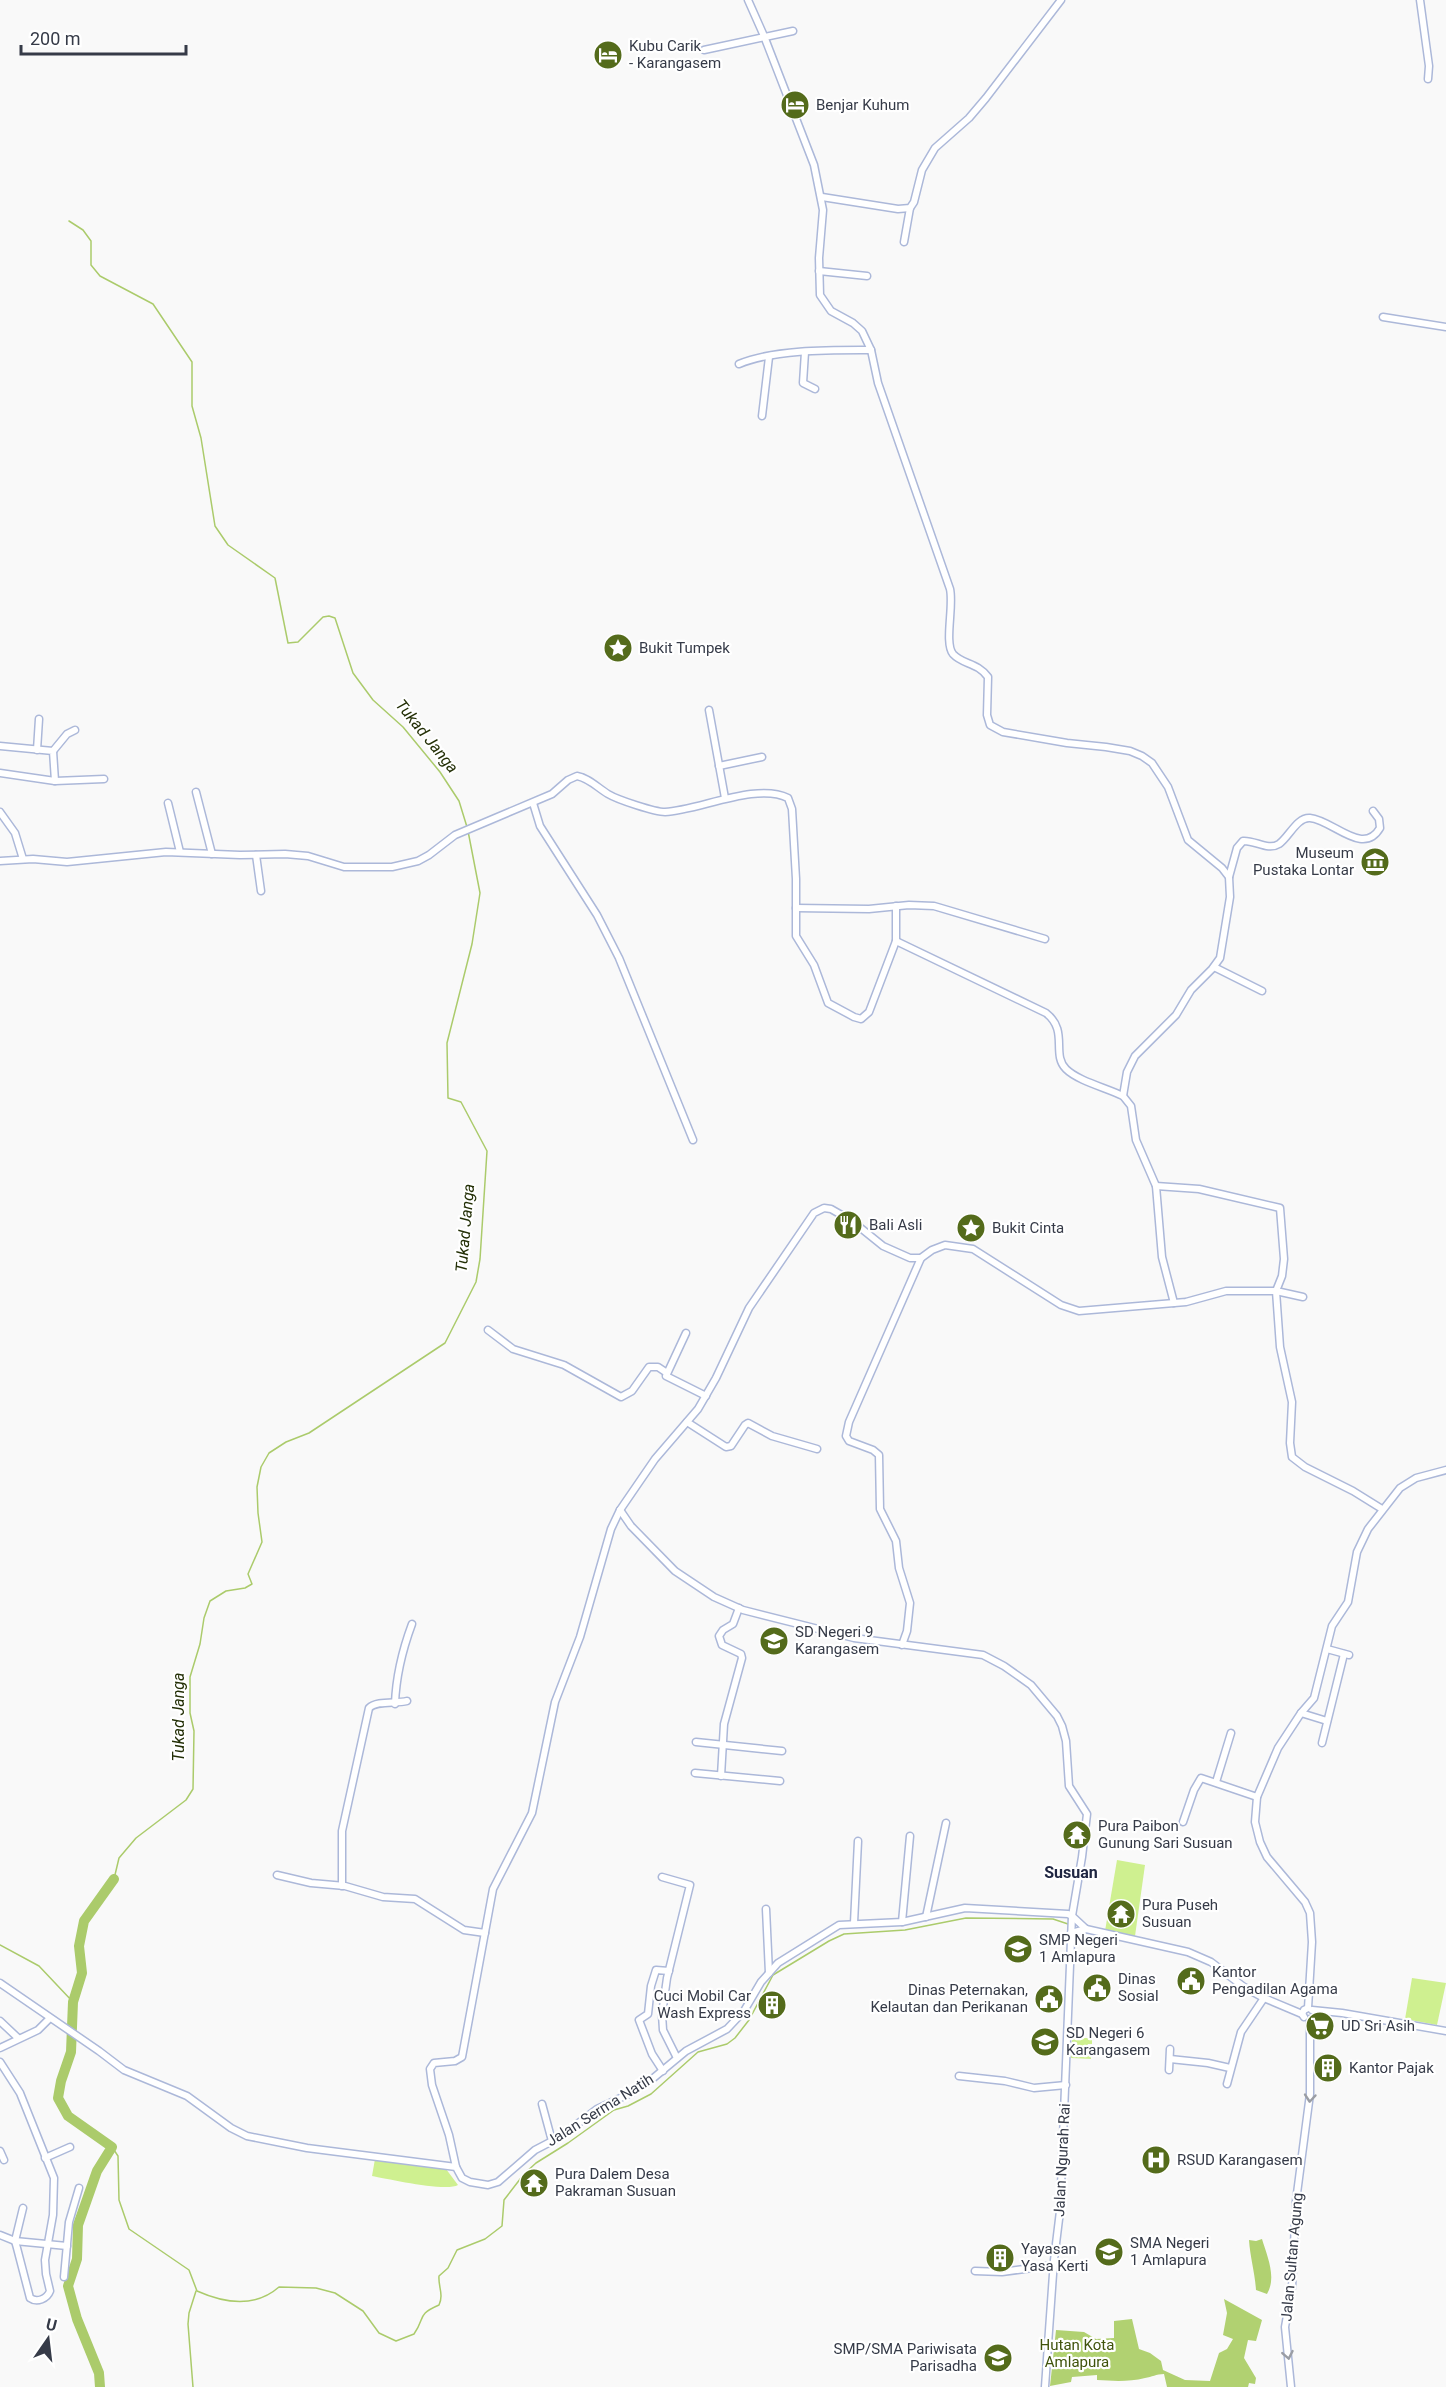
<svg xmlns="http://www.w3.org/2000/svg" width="1446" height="2387" viewBox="0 0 1446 2387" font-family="Roboto,sans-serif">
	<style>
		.green { fill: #cff090 }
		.forest { fill: #b1d171 }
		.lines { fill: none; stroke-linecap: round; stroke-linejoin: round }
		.stream { stroke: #abcb6b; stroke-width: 1.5 }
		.river { stroke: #abcb6b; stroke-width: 10 }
		.minor-casing { stroke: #acb8d9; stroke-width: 9 }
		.minor { stroke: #fff; stroke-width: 6 }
		.oneway { stroke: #9a9da4 }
		.labels { text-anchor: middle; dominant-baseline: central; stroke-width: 4.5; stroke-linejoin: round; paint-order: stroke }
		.poi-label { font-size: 15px; fill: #363b48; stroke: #fff; text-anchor: start }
		.street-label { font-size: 15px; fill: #363b48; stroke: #fff }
		.park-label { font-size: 15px; fill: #40530c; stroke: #fff }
		.water-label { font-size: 16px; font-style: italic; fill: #232f06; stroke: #fff }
		.neighbourhood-label { font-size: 16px; font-weight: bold; fill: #202742; stroke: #fff }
	</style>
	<rect width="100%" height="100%" fill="#f9f9f9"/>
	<g class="green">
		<polygon points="1117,1860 1145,1865 1135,1936 1105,1931"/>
		<polygon points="1412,1978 1446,1983 1437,2025 1405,2019"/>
		<polygon points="1072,2038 1092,2038 1092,2044 1088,2044 1087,2054 1091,2054 1091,2059 1071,2058"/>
		<path d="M375 2159 446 2169 458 2185C446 2192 388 2179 372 2176Z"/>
	</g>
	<g class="forest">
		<path d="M1262 2239C1267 2256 1277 2277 1267 2294L1256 2290C1255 2273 1250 2257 1249 2240L1256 2241Z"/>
		<path d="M1224 2299 1262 2320 1256 2341 1248 2340 1244 2358 1256 2378 1255 2384 1249 2383 1248 2387H1167L1164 2374C1156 2374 1152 2377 1145 2378 1129 2382 1113 2381 1097 2380V2375L1072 2377 1071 2382 1050 2386 1056 2330 1084 2332 1096 2339 1114 2338V2321L1132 2319 1139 2349 1150 2353 1161 2361 1163 2370 1185 2380 1210 2381 1219 2353 1227 2349 1233 2339 1223 2335 1227 2313Z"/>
	</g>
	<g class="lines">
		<g class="stream">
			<polyline points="69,221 83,230 91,241 91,265 100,276 153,304 192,362 192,406 201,438 215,526 228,545 275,578 288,643 298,642 323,617 329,616 335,618 353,673 373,700 403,727 440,772 459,801 467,827"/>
			<polyline points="114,1879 119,1858 136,1838 186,1800 193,1789 194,1731 190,1713 190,1677 200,1644 204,1618 210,1601 226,1591 245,1588 252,1584 248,1574 262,1542 258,1513 257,1487 261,1467 269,1453 286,1442 309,1433 445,1343 476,1282 480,1259 487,1151 461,1102 448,1098 447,1043 472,944 480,893 468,831"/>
			<polyline points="0,1945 39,1966 73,2002"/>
			<path d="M112 2147 118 2156 119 2200 129 2229 189 2270 197 2291C224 2303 255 2308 279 2287L316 2288 335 2293 363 2311 379 2333 396 2341 414 2334C426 2317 416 2315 439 2305 444 2294 438 2287 439 2276L448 2268 457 2250 485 2239 502 2226 504 2200 524 2174 536 2163 568 2143 614 2110 628 2106 651 2094 698 2052 727 2044 735 2038 749 2020 773 1975 829 1941 844 1934 905 1930 966 1918 1053 1919 1068 1924"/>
			<polyline points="193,2387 188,2324 189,2313 196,2291"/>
		</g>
		<polyline class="river" points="100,2387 99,2373 77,2319 68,2286 77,2259 78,2225 97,2171 112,2147 68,2116 58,2098 61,2081 71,2052 73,2002 82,1973 79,1946 84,1921 114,1879"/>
		<g class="minor-casing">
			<g id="minor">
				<path d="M748 0 764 36 814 165 823 210 819 258 820 295 831 311 853 323 862 331 871 350 878 383 950 589C954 606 944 643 953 654 963 665 977 662 988 677L987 715 990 725 1003 732 1067 743 1106 747 1130 751 1142 756 1152 763 1168 787 1188 840 1222 868 1229 877 1230 897 1220 958 1212 969 1191 990 1176 1015 1135 1056 1127 1072 1123 1096"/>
				<polyline points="1420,0 1429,66 1428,79"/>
				<polyline points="704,50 793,31"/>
				<polyline points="822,197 898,209 910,208 914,202 922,170 935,148 969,118 986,98 1061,0"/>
				<polyline points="904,242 910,208"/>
				<polyline points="819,271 867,276"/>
				<polyline points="1383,317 1446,327"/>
				<polyline points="805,352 803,383 815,389"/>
				<path d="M739 364C775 349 832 350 871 350"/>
				<polyline points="762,416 769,357"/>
				<polyline points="709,710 725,798"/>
				<polyline points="0,746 53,751 55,781"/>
				<polyline points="37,750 39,719"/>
				<polyline points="53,751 67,734 75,730"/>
				<polyline points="719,766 762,757"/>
				<polyline points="0,773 55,781 104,779"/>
				<polyline points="196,792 212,854"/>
				<polyline points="168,803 180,852"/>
				<polyline points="533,803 540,826 597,915 619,958 693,1140"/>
				<polyline points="0,812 15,833 23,859"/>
				<polyline points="256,855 261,891"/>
				<path d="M0 861 33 859 67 862 166 852 240 855 285 854 308 856 344 867H392L418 861 429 855 455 835 552 794 568 780 577 776C589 778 598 788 608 794 618 800 655 812 665 812 698 811 756 782 788 798L792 809 796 879V936L814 965 828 1003 854 1017 861 1019 869 1012 896 941V906"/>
				<path d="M1229 877 1237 848 1243 841C1255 840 1268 851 1279 844 1289 837 1297 817 1310 818 1333 820 1363 857 1380 828L1379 819 1373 811"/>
				<polyline points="796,908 869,909 909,905 934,906 1045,939"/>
				<path d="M896 941 1046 1013C1069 1031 1051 1054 1066 1069 1078 1081 1107 1088 1123 1096L1131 1106 1136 1140 1156 1186 1162 1257 1174 1303"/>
				<polyline points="1214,967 1262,991"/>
				<polyline points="1156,1186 1199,1189 1280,1208 1284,1259 1282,1276 1276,1291 1303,1297"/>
				<polyline points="488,1330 513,1349 564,1365 621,1397 632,1391 649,1367 658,1367 667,1373"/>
				<polyline points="686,1333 666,1376 706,1396"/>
				<polyline points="687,1422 726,1447 731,1446 745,1425 748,1423 772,1436 817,1449"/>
				<polyline points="620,1510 631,1526 675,1571 714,1597 743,1610 854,1638 983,1655 1004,1666 1031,1685 1057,1716 1062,1726 1066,1741 1069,1786 1087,1814 1082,1857 1072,1916 1086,1929"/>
				<polyline points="902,1645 907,1631 910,1603 899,1568 896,1541 880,1509 879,1455 873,1450 849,1441 846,1436 849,1422 921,1258"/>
				<polyline points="1327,1649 1349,1655"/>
				<path d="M395 1704C396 1675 402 1651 412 1624"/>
				<polyline points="1301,1713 1327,1721"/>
				<polyline points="696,1742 782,1751"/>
				<polyline points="1322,1743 1344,1654"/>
				<polyline points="695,1773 780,1781"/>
				<polyline points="721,1776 724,1724 742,1658 741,1654 722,1645 719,1636 723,1630 733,1624 739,1608"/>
				<polyline points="1216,1782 1231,1733"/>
				<polyline points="1183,1822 1194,1790 1201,1778 1257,1797"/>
				<polyline points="277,1875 311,1883 345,1886 383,1897 415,1899 464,1930 485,1933"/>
				<polyline points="662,1877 690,1885 667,1978 662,2014 663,2030 677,2058"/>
				<path d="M342 1886V1831L369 1708C377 1700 396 1704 407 1701"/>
				<polyline points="766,1909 769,1973"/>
				<polyline points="926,1917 946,1823"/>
				<polyline points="902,1922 910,1836"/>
				<polyline points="854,1923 858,1841"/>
				<polyline points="1071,1933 1086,1929 1188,1952 1211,1962 1244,1987 1264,1998 1302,2014 1304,2017"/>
				<polyline points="0,1983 99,2051 124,2070 187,2096 231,2128 247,2136 307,2148 456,2167 462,2178 470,2182 488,2185 498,2182 535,2150 560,2137 597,2109 633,2092 651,2080 686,2051 727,2029 744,2011 761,1982 778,1963 839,1925 902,1922 965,1908 1068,1914 1072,1916 1060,2211 1054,2260 1045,2387"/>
				<polyline points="1312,2010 1342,2013 1446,2031"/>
				<polyline points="1302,2014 1304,2010 1308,2008 1312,1942 1310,1913 1305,1902 1267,1857 1260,1842 1255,1822 1257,1797 1278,1748 1301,1713 1314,1698 1332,1626 1348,1602 1357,1552 1368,1529 1400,1488 1416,1478 1446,1470"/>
				<polyline points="0,2021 18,2038"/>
				<polyline points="0,2048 38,2030 49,2019"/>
				<polyline points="1170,2059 1208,2063 1230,2068"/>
				<path d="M0 2062 20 2093 54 2178 53 2215 45 2260 46 2274 50 2291C47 2299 37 2303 30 2298L17 2248 15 2241 23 2208"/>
				<polyline points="1169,2070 1170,2049"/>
				<polyline points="663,2071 652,2054 639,2020 648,2014 651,1986 656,1970 669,1971"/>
				<polyline points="959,2076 1005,2081 1034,2088 1066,2085"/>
				<polyline points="1227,2084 1241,2032 1264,1998"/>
				<polyline points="542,2104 552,2141"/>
				<polyline points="0,2151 4,2160"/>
				<polyline points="45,2158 70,2147"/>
				<polyline points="456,2167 449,2135 432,2085 430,2069 434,2063 455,2061 462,2057 493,1889 532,1813 555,1702 580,1637 611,1529 620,1510 655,1459 698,1409 716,1378 749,1308 814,1213 824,1208 831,1209 852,1221 883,1246 910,1258 921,1258 932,1250 945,1245 973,1249 1061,1305 1079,1311 1186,1302 1226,1291 1276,1291 1280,1347 1292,1402 1290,1443 1292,1457 1305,1467 1353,1491 1382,1509"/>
				<polyline points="0,2235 15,2241 67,2246"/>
				<polyline points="975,2271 1002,2272 1054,2265"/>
				<polyline points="64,2277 69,2222 79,2188"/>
				<polyline points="1291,2387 1285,2327 1292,2287 1296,2201 1310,2094 1310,2019"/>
			</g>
		</g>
		<use href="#minor" class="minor"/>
	</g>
	<defs><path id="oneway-chevron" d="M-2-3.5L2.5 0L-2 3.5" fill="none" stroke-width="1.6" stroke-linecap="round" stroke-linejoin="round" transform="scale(1.5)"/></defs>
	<g class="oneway">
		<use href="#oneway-chevron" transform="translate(1310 2098) rotate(95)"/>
		<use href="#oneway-chevron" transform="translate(1288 2355) rotate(79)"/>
	</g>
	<defs>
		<g id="hotel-disc" transform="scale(1.5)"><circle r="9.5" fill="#546b1b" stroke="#fff"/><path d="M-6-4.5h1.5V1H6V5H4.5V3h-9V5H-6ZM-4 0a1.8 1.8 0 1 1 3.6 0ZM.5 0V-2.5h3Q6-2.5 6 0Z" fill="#fff"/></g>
		<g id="sight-disc" transform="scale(1.5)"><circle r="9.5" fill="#546b1b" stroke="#fff"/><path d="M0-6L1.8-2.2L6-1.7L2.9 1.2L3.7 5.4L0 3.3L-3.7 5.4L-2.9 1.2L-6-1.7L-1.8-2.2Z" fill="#fff"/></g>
		<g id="museum-disc" transform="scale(1.5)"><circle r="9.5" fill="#546b1b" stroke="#fff"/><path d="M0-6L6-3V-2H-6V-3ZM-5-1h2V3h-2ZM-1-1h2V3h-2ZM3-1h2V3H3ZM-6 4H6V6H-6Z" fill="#fff"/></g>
		<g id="restaurant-disc" transform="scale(1.5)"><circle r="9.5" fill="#546b1b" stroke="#fff"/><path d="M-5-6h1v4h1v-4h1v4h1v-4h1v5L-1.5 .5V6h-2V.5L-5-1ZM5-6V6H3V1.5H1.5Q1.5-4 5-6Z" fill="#fff"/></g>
		<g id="school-disc" transform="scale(1.5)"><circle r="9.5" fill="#546b1b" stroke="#fff"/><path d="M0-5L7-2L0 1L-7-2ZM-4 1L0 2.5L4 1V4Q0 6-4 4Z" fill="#fff"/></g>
		<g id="temple-disc" transform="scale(1.5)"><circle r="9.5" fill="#546b1b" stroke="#fff"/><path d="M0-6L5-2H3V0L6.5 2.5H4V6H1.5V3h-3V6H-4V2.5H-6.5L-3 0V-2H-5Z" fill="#fff"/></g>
		<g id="civic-disc" transform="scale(1.5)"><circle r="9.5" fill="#546b1b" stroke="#fff"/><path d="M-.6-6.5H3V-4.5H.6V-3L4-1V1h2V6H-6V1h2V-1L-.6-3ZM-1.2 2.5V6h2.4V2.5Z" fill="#fff"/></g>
		<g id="building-disc" transform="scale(1.5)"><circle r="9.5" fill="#546b1b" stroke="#fff"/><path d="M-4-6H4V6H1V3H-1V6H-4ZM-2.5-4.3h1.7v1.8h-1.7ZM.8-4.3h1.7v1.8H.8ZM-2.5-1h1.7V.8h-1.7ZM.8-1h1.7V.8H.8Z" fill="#fff"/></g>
		<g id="supermarket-disc" transform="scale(1.5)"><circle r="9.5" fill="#546b1b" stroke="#fff"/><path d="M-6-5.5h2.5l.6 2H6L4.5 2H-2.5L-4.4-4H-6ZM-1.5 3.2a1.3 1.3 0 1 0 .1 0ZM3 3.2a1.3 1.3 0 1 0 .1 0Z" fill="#fff"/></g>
		<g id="hospital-disc" transform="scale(1.5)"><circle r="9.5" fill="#546b1b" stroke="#fff"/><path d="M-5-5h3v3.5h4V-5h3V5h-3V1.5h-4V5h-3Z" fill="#fff"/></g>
	</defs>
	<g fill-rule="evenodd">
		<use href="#hotel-disc" x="608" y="55"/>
		<use href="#hotel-disc" x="795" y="105"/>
		<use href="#sight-disc" x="618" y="648"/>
		<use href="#museum-disc" x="1375" y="862"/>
		<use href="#restaurant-disc" x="848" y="1225"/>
		<use href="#sight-disc" x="971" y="1228"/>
		<use href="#school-disc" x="774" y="1641"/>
		<use href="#temple-disc" x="1077" y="1835"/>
		<use href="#temple-disc" x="1121" y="1914"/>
		<use href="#school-disc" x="1018" y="1949"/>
		<use href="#civic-disc" x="1191" y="1981"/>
		<use href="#civic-disc" x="1097" y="1988"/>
		<use href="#civic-disc" x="1049" y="1999"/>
		<use href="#building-disc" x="772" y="2005"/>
		<use href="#supermarket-disc" x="1320" y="2026"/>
		<use href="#school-disc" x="1045" y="2042"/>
		<use href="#building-disc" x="1328" y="2068"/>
		<use href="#hospital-disc" x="1156" y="2160"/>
		<use href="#temple-disc" x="534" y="2183"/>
		<use href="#school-disc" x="1109" y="2252"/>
		<use href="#building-disc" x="1000" y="2258"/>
		<use href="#school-disc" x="998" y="2358"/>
	</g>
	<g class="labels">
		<g class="poi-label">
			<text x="629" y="46">Kubu Carik<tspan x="629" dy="17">- Karangasem</tspan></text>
			<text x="816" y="105">Benjar Kuhum</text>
			<text x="639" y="648">Bukit Tumpek</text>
			<text x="1354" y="853" text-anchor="end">Museum<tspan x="1354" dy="17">Pustaka Lontar</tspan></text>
			<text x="869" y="1225">Bali Asli</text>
			<text x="992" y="1228">Bukit Cinta</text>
			<text x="795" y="1632">SD Negeri 9<tspan x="795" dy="17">Karangasem</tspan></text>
			<text x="1098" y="1826">Pura Paibon<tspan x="1098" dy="17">Gunung Sari Susuan</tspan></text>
			<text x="1142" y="1905">Pura Puseh<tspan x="1142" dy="17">Susuan</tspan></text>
			<text x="1039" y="1940">SMP Negeri<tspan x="1039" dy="17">1 Amlapura</tspan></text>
			<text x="1212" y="1972">Kantor<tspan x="1212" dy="17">Pengadilan Agama</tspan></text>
			<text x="1118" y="1979">Dinas<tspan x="1118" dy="17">Sosial</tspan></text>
			<text x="1028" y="1990" text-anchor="end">Dinas Peternakan,<tspan x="1028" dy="17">Kelautan dan Perikanan</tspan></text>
			<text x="751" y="1996" text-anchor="end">Cuci Mobil Car<tspan x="751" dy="17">Wash Express</tspan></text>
			<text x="1341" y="2026">UD Sri Asih</text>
			<text x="1066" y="2033">SD Negeri 6<tspan x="1066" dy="17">Karangasem</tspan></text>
			<text x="1349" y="2068">Kantor Pajak</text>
			<text x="1177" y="2160">RSUD Karangasem</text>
			<text x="555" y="2174">Pura Dalem Desa<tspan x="555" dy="17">Pakraman Susuan</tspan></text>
			<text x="1130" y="2243">SMA Negeri<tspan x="1130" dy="17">1 Amlapura</tspan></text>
			<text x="1021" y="2249">Yayasan<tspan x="1021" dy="17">Yasa Kerti</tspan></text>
			<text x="977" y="2349" text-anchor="end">SMP/SMA Pariwisata<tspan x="977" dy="17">Parisadha</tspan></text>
		</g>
		<g class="street-label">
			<text transform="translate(600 2110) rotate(-32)">Jalan Serma Natih</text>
			<text transform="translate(1062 2160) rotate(-87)">Jalan Ngurah Rai</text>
			<text transform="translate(1292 2257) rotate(-85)">Jalan Sultan Agung</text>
		</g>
		<g class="park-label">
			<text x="1077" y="2345">Hutan Kota<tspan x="1077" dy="17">Amlapura</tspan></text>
		</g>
		<g class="water-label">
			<text transform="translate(427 736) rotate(51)">Tukad Janga</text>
			<text transform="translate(465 1228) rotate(-85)">Tukad Janga</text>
			<text transform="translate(178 1717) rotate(-90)">Tukad Janga</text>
		</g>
		<g class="neighbourhood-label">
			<text x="1071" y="1872">Susuan</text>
		</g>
	</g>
	<g transform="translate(48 2339) rotate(14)" stroke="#ffffff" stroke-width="4.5" paint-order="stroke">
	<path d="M0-4.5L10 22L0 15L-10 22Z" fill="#363b48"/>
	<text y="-9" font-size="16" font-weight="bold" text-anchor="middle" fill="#363b48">U</text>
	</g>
	<path d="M21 45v9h165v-9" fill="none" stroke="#363b48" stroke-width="3"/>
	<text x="30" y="45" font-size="18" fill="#363b48" stroke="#ffffff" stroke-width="4.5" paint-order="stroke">200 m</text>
</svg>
